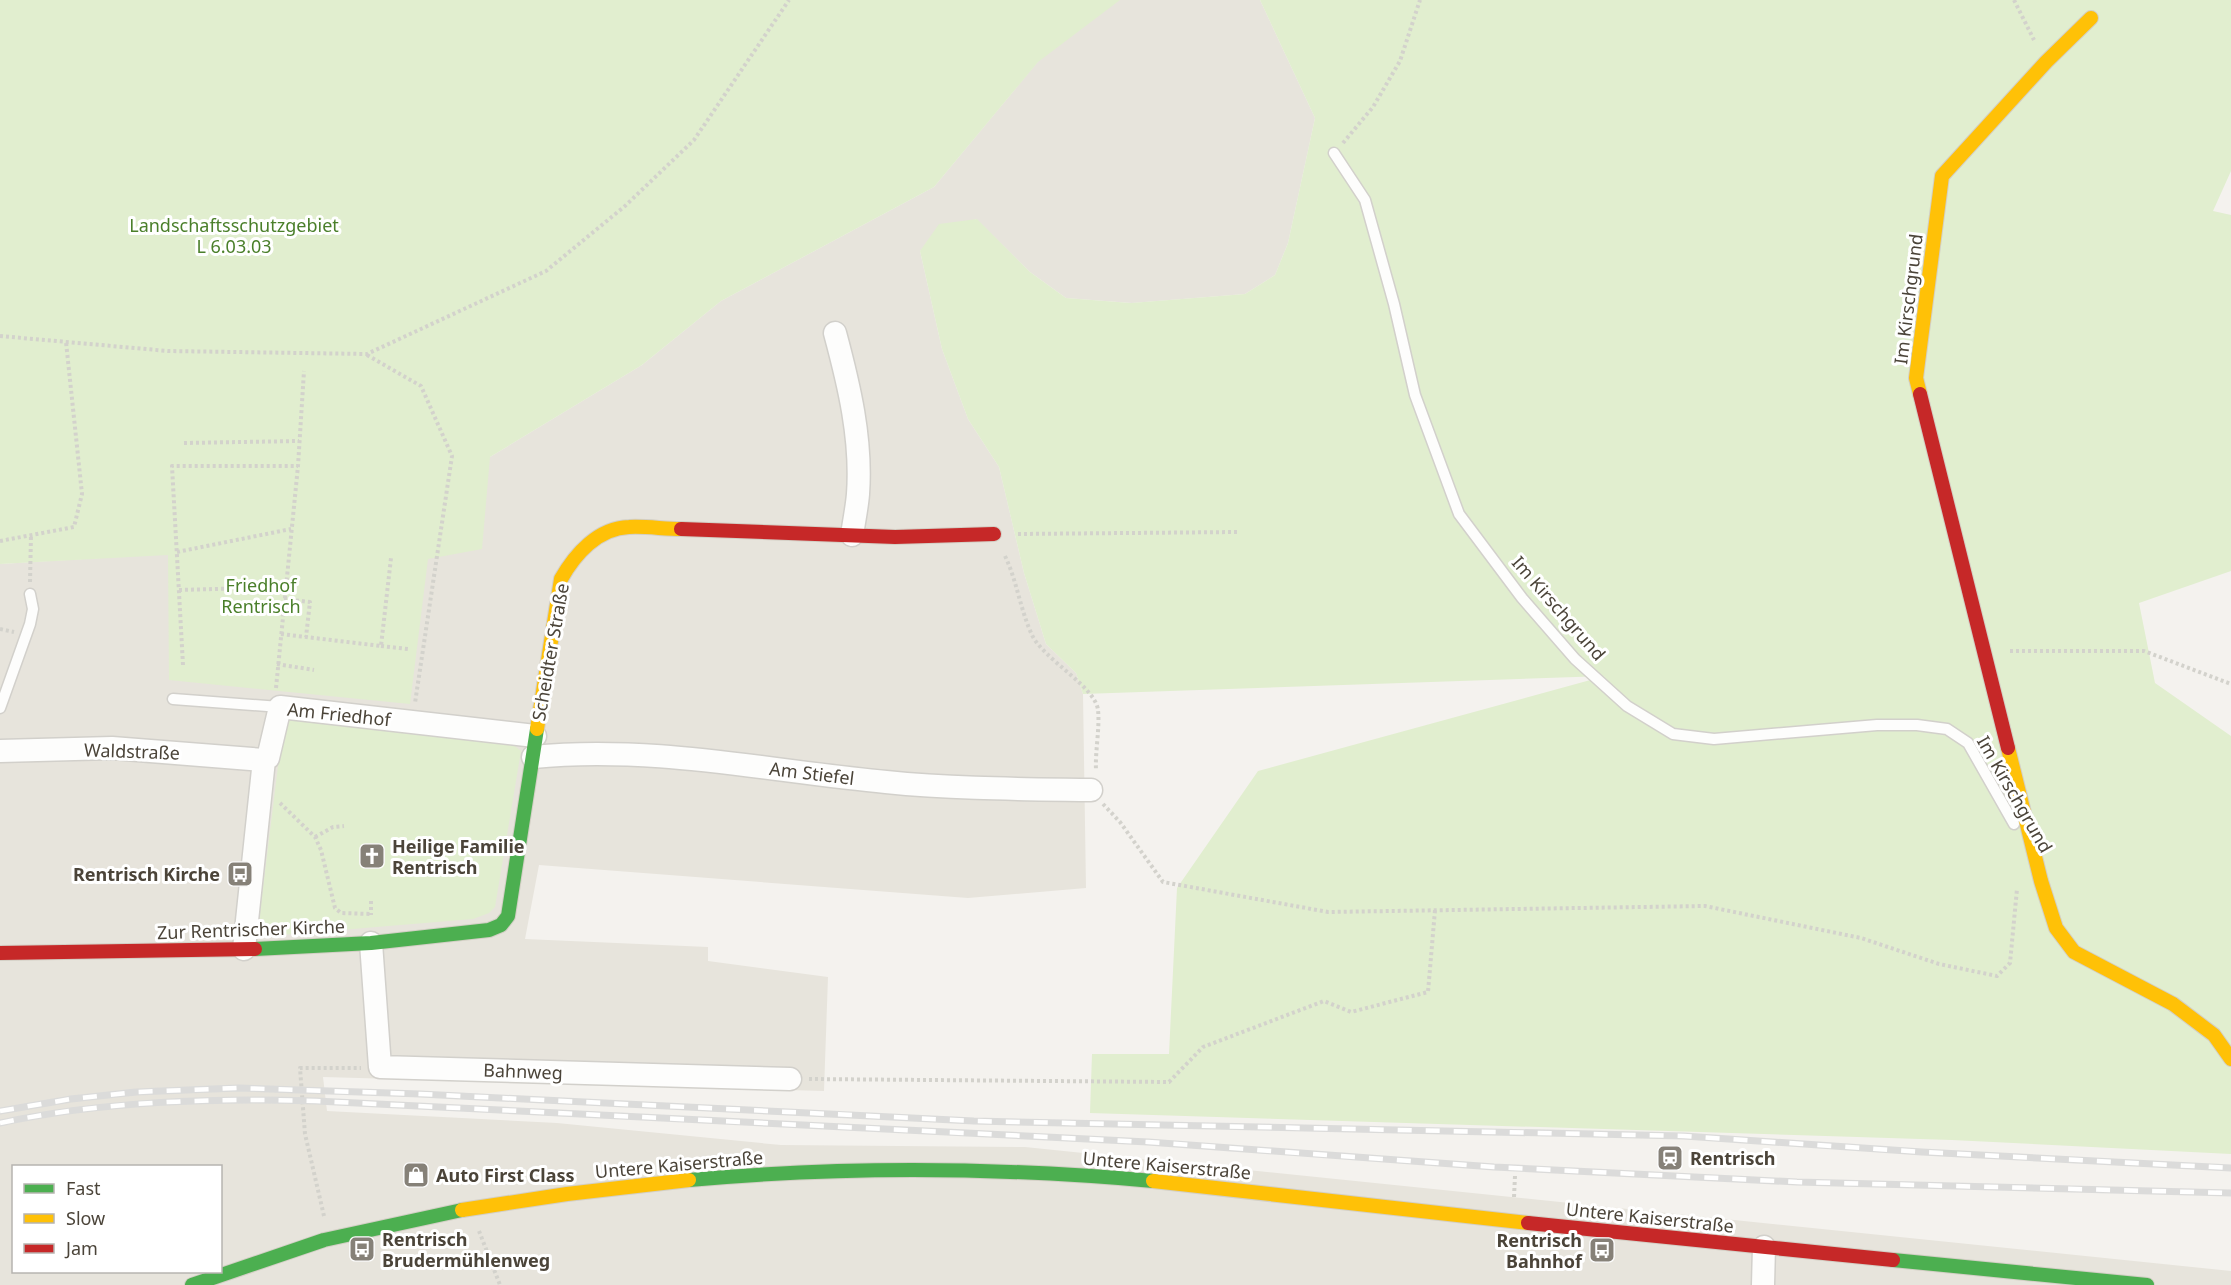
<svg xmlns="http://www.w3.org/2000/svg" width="2231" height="1285" viewBox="0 0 2231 1285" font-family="'Noto Sans',sans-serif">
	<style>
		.residential { fill: #e7e4dc; fill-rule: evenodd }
		.green { fill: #e1eecf }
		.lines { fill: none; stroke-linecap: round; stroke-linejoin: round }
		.lane-casing { stroke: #d2d0cb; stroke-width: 13 }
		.street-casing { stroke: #d2d0cb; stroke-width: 25 }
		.fast-casing { stroke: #d3cfc5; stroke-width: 16 }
		.slow-casing { stroke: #d3cfc5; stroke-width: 16 }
		.jam-casing { stroke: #d3cfc5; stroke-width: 16 }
		.path { stroke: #d3d2cc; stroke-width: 4; stroke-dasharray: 3 3; stroke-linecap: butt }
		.lane { stroke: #fdfdfc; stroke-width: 10 }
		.street { stroke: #fdfdfc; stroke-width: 22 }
		.fast { stroke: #4caf50; stroke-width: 14 }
		.slow { stroke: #ffc107; stroke-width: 14 }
		.jam { stroke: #c62828; stroke-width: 14 }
		.rail-casing { stroke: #dbdbda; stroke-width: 7 }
		.rail { stroke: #fff; stroke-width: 4.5; stroke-dasharray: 14; stroke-linecap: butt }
		.labels { text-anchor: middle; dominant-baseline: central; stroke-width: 6; stroke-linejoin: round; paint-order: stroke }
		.park-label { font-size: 18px; fill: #4a7f2a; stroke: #fff }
		.street-label { font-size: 18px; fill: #4b4439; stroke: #fff }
		.poi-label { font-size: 18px; font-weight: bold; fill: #4b4439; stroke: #fff; text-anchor: start }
	</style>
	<rect width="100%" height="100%" fill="#f4f2ee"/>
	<path class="residential" d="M1089 0H1260L1315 118 1288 243 1275 275 1245 294 1132 303 1066 298 1030 272 976 219 920 251 942 349 968 419 999 467 1024 573 1046 644 1076 673 1083 694 1086 888 968 898 539 865 525 939 708 947V961L828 977 824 1091 323 1077 327 1111 557 1123 781 1145 1025 1147 2231 1271V1285H0V564L168 554 490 457 642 365 721 301 934 187ZM14 1166H220V1272H14Z"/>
	<g class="green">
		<polygon points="0,0 1120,0 1038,62 934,187 721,301 642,365 490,457 482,549 428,559 410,704 169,680 168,555 0,564"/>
		<polygon points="1260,0 2231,0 2231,171 2213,211 2231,215 2231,571 2139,603 2155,683 2231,736 2231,1154 1952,1140 1090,1113 1092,1054 1169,1054 1177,888 1258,771 1605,676 1083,694 1076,673 1046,644 1024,573 999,467 968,419 942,349 920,251 939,224 977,219 1030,272 1066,298 1131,303 1245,294 1275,275 1288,243 1315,118"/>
		<polygon points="290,720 511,743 521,751 495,907 489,913 473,919 268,936 262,930 259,920 283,726"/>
	</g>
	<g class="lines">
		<g class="lane-casing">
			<g id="lane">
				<polyline points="1334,153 1365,200 1394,304 1415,395 1459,514 1522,598 1575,659 1627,706 1673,734 1714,739 1877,725 1917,725 1947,729 1968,743 2014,824"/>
				<polyline points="173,699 280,707"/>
				<polyline points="0,708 30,624 33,609 30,594"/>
			</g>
		</g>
		<g class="street-casing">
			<g id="street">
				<path d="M835 333C849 385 862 439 858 494 857 507 854 521 852 535"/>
				<polyline points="0,751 112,748 264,760"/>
				<path d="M533 757C651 745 769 771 886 782 954 789 1022 789 1091 790"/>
				<polyline points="371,943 380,1067 790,1079"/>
				<polyline points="244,949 264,760 268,758 280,707 535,736"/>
				<polyline points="1763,1285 1764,1247"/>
			</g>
		</g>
		<g class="fast-casing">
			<g id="fast">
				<polyline points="255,949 371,943 489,930 501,925 508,916 537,729"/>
				<path d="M689 1180C844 1166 998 1167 1153 1181"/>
				<polyline points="1893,1260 2147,1285"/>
				<polyline points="192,1285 324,1240 462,1210"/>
			</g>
		</g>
		<g class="slow-casing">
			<g id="slow">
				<polyline points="1920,394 1916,378 1942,176 2046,62 2091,18"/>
				<path d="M537 729 561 579C575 554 598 528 629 527 646 526 664 529 681 529"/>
				<polyline points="2008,748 2041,881 2056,928 2074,952 2173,1004 2214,1035 2231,1059"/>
				<polyline points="1153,1181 1528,1223"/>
				<polyline points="462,1210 567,1194 689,1180"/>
			</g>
		</g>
		<g class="jam-casing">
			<g id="jam">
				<polyline points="1920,394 2008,748"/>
				<polyline points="681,529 895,537 994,534"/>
				<polyline points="0,953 255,949"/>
				<polyline points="1528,1223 1893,1260"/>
			</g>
		</g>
		<g class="path">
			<polyline points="2014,0 2034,40"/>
			<polyline points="1343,143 1373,107 1400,61 1420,0"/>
			<polyline points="0,336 168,351 367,354 546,271 625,206 694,140 789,0"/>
			<polyline points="367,355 421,386 452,456 415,703"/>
			<polyline points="184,443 299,441"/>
			<polyline points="1018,534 1237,532"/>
			<polyline points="0,541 74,527 82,494 66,342"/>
			<polyline points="177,552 291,529"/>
			<path d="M1005 556C1017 581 1020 609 1032 635 1044 660 1095 686 1098 710 1100 727 1095 752 1096 770"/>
			<polyline points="30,582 31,535"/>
			<polyline points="179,590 285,587"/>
			<polyline points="284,599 310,602 306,637"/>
			<polyline points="0,629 14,632"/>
			<polyline points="281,634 381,646 391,558"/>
			<polyline points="381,646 408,649"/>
			<polyline points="2010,651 2144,651 2231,684"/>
			<polyline points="277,664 314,670"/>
			<polyline points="183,665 172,466 298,466"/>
			<polyline points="276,688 298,466 304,371"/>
			<polyline points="280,803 315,837 321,850 335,908 341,913 371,914"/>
			<polyline points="1103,804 1120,822 1163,882 1328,912 1705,906 1861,938 1939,964 1997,976 2010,963 2017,889"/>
			<polyline points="315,837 333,827 344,826"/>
			<polyline points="371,901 371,915"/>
			<polyline points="809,1079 1169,1082 1203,1047 1324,1001 1351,1012 1428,992 1435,910"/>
			<polyline points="1514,1197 1515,1176"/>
			<polyline points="324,1216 305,1134 300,1068 361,1068"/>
			<polyline points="479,1231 500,1285"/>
		</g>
		<use href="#lane" class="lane"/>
		<use href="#street" class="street"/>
		<use href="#fast" class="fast"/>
		<use href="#slow" class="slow"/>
		<use href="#jam" class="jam"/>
		<g class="rail-casing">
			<g id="rail">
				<polyline points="0,1111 71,1099 136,1092 238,1088 420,1094 974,1121 1684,1136 1922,1152 2231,1168"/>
				<path d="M0 1123C103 1101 211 1098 316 1101L1148 1142 1494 1167 1797 1182 2231 1193"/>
			</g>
		</g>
		<use href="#rail" class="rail"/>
	</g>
	<defs>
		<g id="church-square" transform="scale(1.35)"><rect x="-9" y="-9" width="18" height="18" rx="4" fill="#868178" stroke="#fff"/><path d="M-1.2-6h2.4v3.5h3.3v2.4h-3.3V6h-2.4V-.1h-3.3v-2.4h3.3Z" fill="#fff"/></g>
		<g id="bus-square" transform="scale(1.35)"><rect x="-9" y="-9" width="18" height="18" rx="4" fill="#868178" stroke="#fff"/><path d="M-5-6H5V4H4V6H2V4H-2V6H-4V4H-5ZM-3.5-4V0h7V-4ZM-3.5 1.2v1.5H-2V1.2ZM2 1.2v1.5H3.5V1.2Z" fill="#fff"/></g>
		<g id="station-square" transform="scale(1.35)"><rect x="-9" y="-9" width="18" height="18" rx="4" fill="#868178" stroke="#fff"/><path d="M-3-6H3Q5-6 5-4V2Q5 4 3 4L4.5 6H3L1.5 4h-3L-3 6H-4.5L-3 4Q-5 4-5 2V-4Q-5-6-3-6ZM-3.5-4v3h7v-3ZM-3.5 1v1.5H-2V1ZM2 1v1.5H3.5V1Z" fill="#fff"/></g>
		<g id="shop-square" transform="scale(1.35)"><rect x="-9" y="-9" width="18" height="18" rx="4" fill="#868178" stroke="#fff"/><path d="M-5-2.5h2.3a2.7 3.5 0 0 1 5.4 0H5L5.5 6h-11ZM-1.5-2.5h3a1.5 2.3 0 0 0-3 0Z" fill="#fff"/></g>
	</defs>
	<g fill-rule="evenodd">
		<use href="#church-square" x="372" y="856"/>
		<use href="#bus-square" x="240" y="874"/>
		<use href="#station-square" x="1670" y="1158"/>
		<use href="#shop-square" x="416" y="1175"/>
		<use href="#bus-square" x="362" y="1249"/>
		<use href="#bus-square" x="1602" y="1250"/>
	</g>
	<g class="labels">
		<g class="park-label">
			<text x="234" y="225">Landschaftsschutzgebiet<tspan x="234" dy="21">L 6.03.03</tspan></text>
			<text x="261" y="585">Friedhof<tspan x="261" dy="21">Rentrisch</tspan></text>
		</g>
		<g class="street-label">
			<text transform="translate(1908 299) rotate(-83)">Im Kirschgrund</text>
			<text transform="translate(1559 608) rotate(49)">Im Kirschgrund</text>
			<text transform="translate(550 652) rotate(-80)">Scheidter Straße</text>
			<text transform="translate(339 714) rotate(6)">Am Friedhof</text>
			<text transform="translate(132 751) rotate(2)">Waldstraße</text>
			<text transform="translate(812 773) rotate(7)">Am Stiefel</text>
			<text transform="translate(2015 794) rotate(60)">Im Kirschgrund</text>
			<text transform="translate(251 929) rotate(-2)">Zur Rentrischer Kirche</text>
			<text transform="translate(523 1071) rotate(2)">Bahnweg</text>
			<text transform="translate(679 1164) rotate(-5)">Untere Kaiserstraße</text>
			<text transform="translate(1167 1165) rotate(5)">Untere Kaiserstraße</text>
			<text transform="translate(1650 1217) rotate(6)">Untere Kaiserstraße</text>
		</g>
		<g class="poi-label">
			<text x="392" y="846">Heilige Familie<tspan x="392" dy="21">Rentrisch</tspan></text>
			<text x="220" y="874" text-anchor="end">Rentrisch Kirche</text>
			<text x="1690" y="1158">Rentrisch</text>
			<text x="436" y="1175">Auto First Class</text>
			<text x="382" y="1239">Rentrisch<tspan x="382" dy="21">Brudermühlenweg</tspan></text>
			<text x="1582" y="1240" text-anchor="end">Rentrisch<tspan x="1582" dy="21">Bahnhof</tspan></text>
		</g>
	</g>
	<rect x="12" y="1165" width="210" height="108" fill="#ffffff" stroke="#b7b4b0" stroke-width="1.5"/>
	<rect x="24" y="1184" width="30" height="9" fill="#4caf50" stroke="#b7b4b0" stroke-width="1.5"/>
	<text x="66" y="1195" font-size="18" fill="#4b4439">Fast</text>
	<rect x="24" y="1214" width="30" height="9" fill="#ffc107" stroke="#b7b4b0" stroke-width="1.5"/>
	<text x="66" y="1225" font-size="18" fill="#4b4439">Slow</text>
	<rect x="24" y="1244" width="30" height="9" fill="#c62828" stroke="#b7b4b0" stroke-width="1.5"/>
	<text x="66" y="1255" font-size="18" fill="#4b4439">Jam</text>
</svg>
